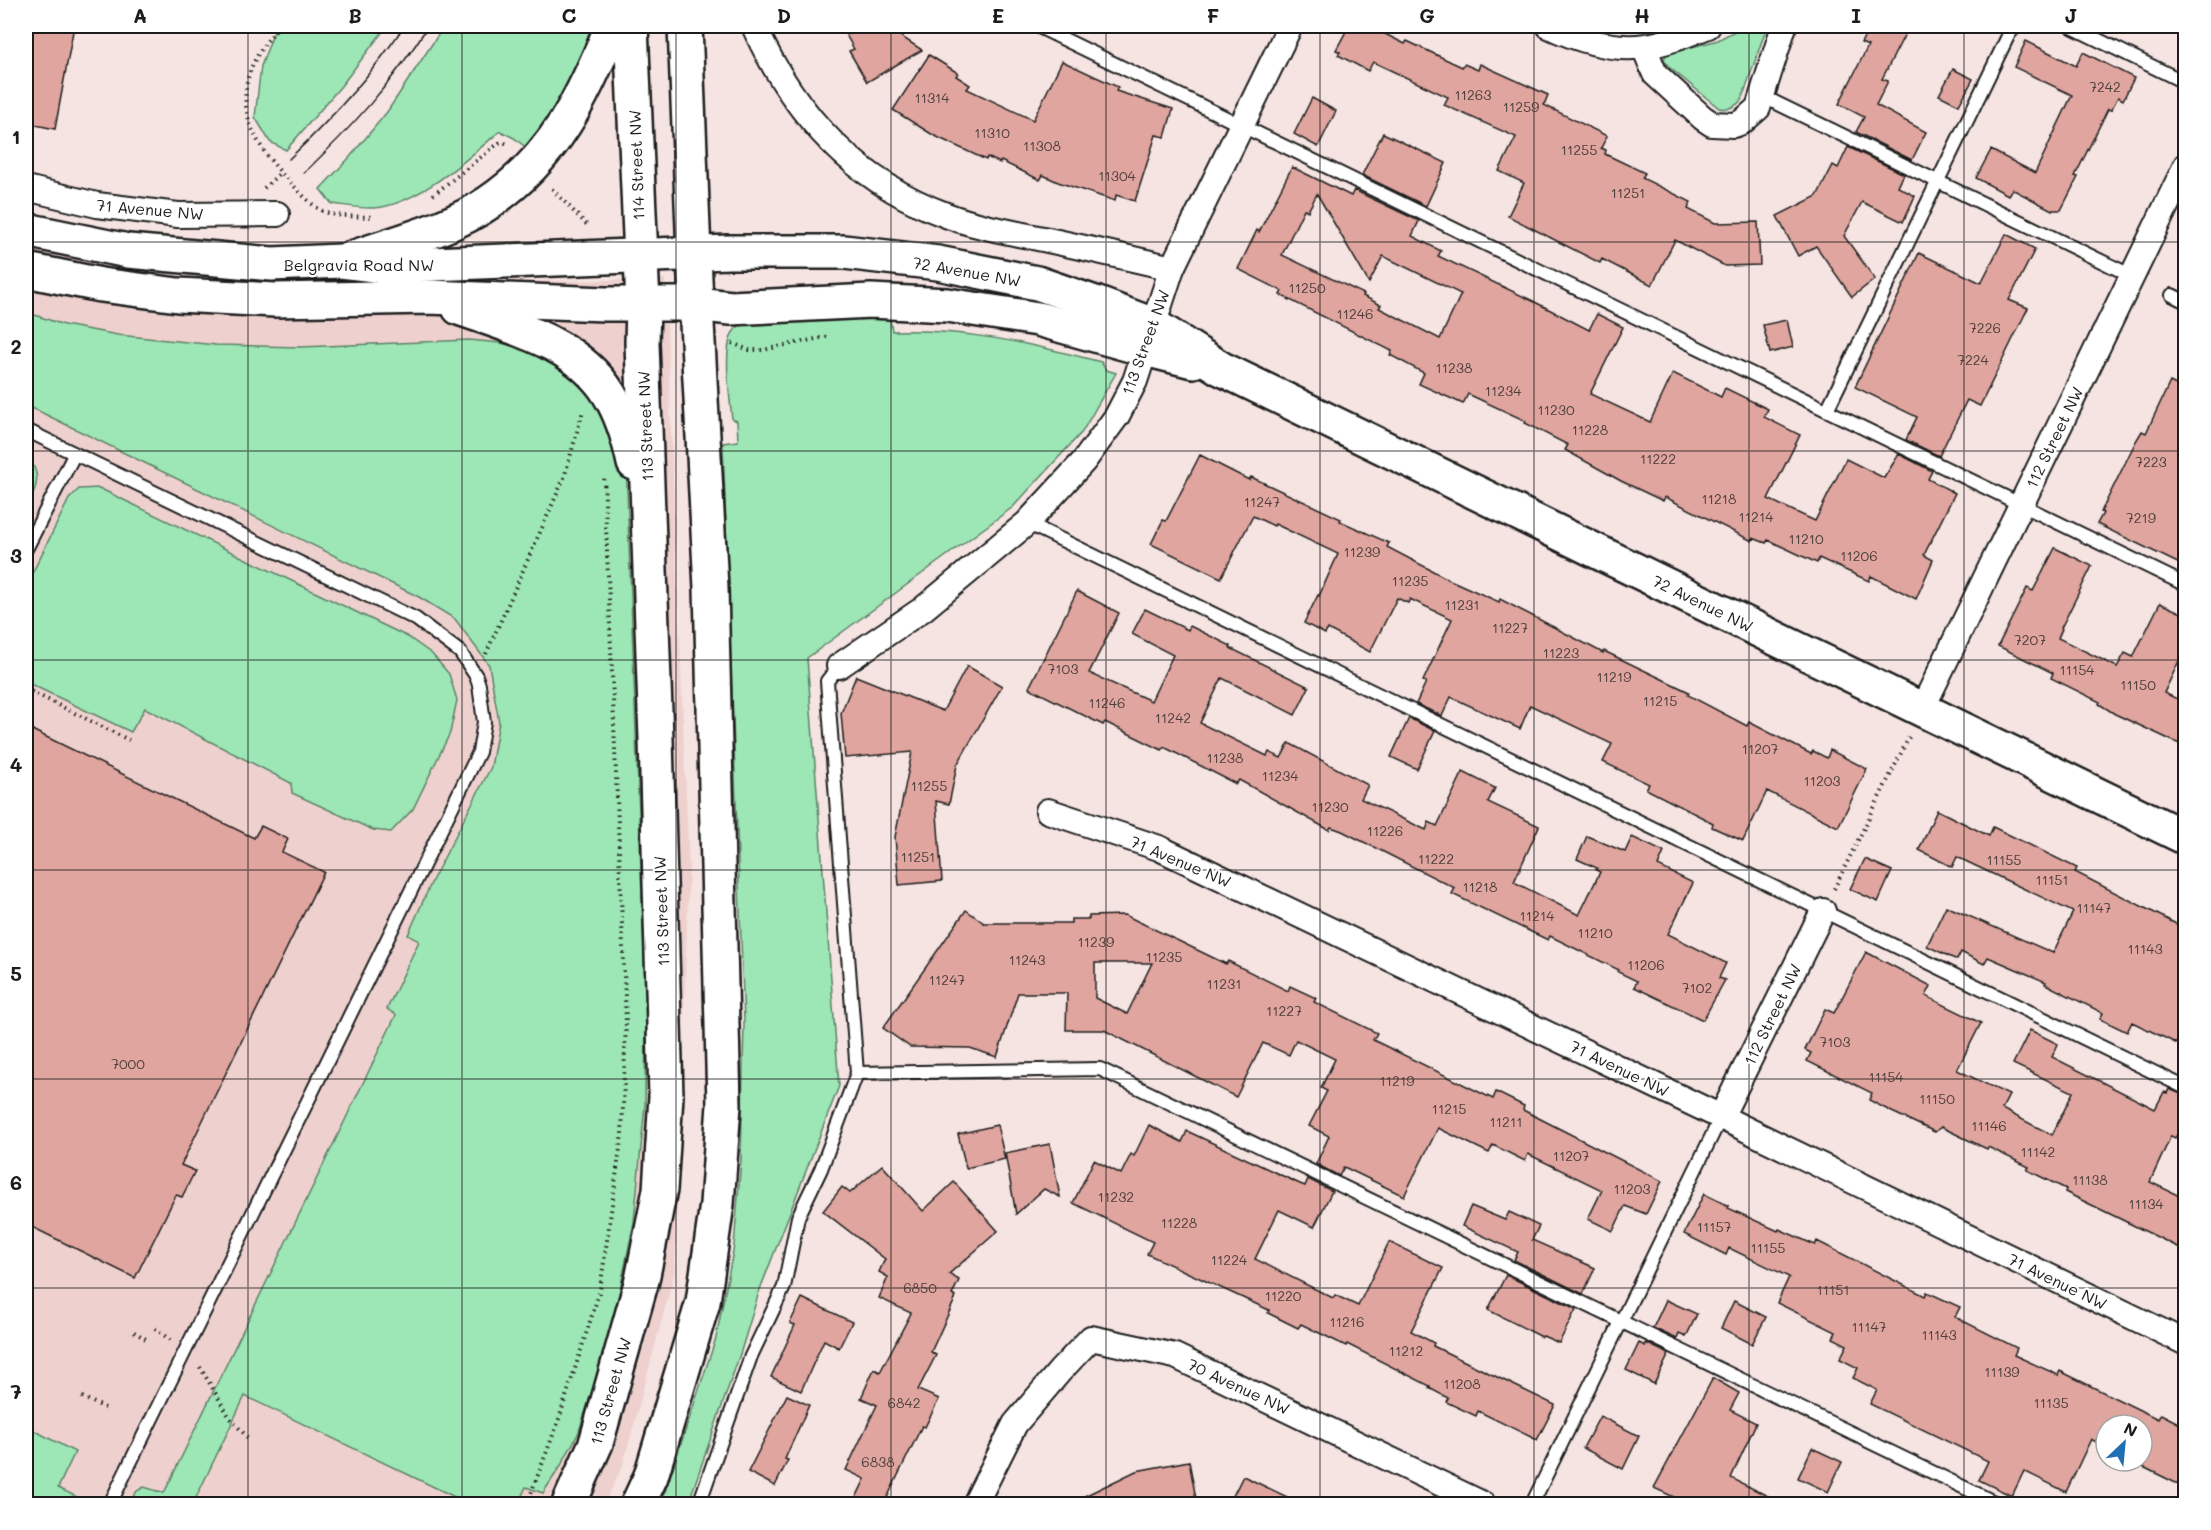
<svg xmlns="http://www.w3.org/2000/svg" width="2211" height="1530" viewBox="0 0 2211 1530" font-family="Mali,sans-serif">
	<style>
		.built { fill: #eed1ce }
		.green { fill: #9de6b5; stroke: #5c8168; stroke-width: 1.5 }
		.building { fill: #dfa59e; stroke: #1c1c1c; stroke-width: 1.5; fill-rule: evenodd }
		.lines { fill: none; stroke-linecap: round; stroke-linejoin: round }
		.lane-casing { stroke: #1c1c1c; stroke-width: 16 }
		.street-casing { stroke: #1c1c1c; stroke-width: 28 }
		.secondary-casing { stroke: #1c1c1c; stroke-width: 38 }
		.path { stroke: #1c1c1c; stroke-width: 4; stroke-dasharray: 1.5 4.5; stroke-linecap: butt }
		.lane { stroke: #fff; stroke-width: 12 }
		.street { stroke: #fff; stroke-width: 24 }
		.secondary { stroke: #fff; stroke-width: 33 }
		.tram { stroke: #1c1c1c; stroke-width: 1.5 }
		.grid { fill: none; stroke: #1c1c1c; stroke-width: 1.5; stroke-opacity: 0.55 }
		.labels { text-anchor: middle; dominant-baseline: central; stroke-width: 4.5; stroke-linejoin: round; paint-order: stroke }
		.number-label { font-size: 14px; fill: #4d3e3c }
		.street-label { font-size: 16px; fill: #1c1c1c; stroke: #fff }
		.neatline { fill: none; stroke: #1c1c1c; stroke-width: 2 }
		.grid-label { font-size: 20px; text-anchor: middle; font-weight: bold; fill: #1c1c1c }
	</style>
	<rect width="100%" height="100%" fill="#f5e4e2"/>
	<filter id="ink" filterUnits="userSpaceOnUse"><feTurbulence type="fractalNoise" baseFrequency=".0167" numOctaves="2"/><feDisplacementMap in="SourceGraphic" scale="12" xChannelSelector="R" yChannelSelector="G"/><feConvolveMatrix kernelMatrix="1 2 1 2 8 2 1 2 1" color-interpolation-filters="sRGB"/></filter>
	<g filter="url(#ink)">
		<polygon class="built" points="26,247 215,287 665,279 689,868 675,1271 623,1465 604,1504 26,1504"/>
		<g class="green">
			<polygon points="276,26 387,26 341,86 286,150 270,142 255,117 261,66"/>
			<path d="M444 26H591L574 82 528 149 514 138 500 131C469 158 417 205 374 208 361 209 345 205 332 204L320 189 350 157 387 112Z"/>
			<path d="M1744 26H1767L1742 99C1736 107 1729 110 1719 108L1669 67 1664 60 1666 54 1718 40Z"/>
			<polygon points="26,312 64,325 118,335 216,345 301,347 469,340 501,343 533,351 566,369 588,388 626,461 646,1005 645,1105 634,1222 611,1333 578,1434 560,1467 543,1493 526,1487 518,1504 462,1504 463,1501 245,1396 193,1504 128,1504 137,1491 144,1487 164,1493 396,1015 387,1009 419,941 408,935 432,881 491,767 499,722 489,665 455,619 419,597 26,405"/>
			<path d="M889 314 892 331C963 328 1032 344 1101 362L1106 370 1116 373 1082 432 1013 507 807 658 839 1086 759 1292 741 1351 688 1504H661L716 1338 734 1246 741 1159 744 1023 723 443 738 441 737 421 732 419C730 400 722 345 734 331 739 324 747 322 754 320Z"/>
			<path d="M26 455C44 476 36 488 26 510Z"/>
			<polygon points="99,488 408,637 432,654 449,674 457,700 450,733 413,809 391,832 373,830 292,793 291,783 145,708 131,732 26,682 26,586 69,499 79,489"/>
			<polygon points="26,1426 75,1452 58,1488 86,1501 84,1504 26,1504"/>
		</g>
		<g class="building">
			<polygon points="26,26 74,26 55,129 26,123"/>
			<polygon points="861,26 885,26 922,50 867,82 849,51 854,49 846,35"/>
			<polygon points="1349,26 1369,26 1405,44 1407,41 1462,67 1464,64 1478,70 1480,64 1548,95 1544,105 1607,136 1601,148 1606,150 1605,154 1645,173 1642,178 1691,202 1688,209 1715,223 1758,222 1760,265 1725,266 1675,240 1652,285 1602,259 1600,263 1508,216 1524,183 1499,171 1516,137 1444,105 1448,97 1373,62 1368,71 1338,55 1340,52 1336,50"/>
			<polygon points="1870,26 1909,26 1882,79 1888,81 1876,105 1926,132 1912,160 1856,132 1864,117 1839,104 1868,46 1861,43"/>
			<polygon points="2026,41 2076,66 2083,52 2134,78 2123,100 2118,97 2111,110 2108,109 2075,176 2078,177 2061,210 2052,210 2012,189 2008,195 1976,178 1991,150 2035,173 2072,95 2014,67"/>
			<polygon points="929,55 958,73 956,76 970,85 967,89 1033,120 1062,61 1118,87 1116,91 1173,109 1165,137 1156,135 1135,201 1116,195 1115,201 1058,182 1043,175 1040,180 1001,161 1000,163 987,157 986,160 933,135 893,110"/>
			<polygon points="1953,69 1973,79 1959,105 1939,95"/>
			<polygon points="1312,98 1336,111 1318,147 1294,134"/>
			<polygon points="1383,133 1446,163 1426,206 1362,175"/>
			<polygon points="1848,147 1904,174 1898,187 1915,196 1903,222 1862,202 1844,236 1875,279 1852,297 1816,246 1798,256 1777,216 1817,196 1833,165 1838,168"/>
			<path d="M1292 167 1351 196 1354 190 1419 221 1412 236 1441 251 1438 256 1533 301 1589 330 1597 314 1623 327 1590 394 1650 422 1673 373 1721 397 1725 388 1768 409 1764 417 1800 435 1768 499 1815 521 1846 459 1884 478 1899 454 1932 471 1928 479 1955 493 1924 555 1933 560 1916 599 1871 576 1869 581 1819 558 1817 563 1768 540 1766 543 1753 538 1752 541 1665 497 1663 501 1621 481 1565 450 1568 445 1525 423 1526 421 1468 394 1463 404 1419 384 1424 373 1390 355 1392 351 1280 295 1282 291 1238 269 1257 230 1259 232ZM1317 194 1369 283 1383 256 1461 294 1440 339 1379 308 1381 305 1363 296 1364 294 1282 255 1304 209 1308 211Z"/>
			<polygon points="2006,234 2035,249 2009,300 2028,308 1980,406 1967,400 1939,456 1906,440 1917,417 1855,387 1919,253 1981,283"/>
			<polygon points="1787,320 1793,347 1770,353 1763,325"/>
			<polygon points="2170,382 2186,390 2186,439 2180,451 2186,454 2186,567 2097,524 2103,513 2101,512 2136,441 2142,431 2146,433"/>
			<polygon points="1200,455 1249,480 1251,477 1341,519 1340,521 1389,543 1387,547 1450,580 1499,602 1500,599 1603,653 1604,651 1689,692 1688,695 1747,726 1749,722 1811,754 1813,751 1827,758 1830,750 1867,769 1838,827 1767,791 1743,841 1712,827 1713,823 1646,789 1649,784 1603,762 1612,744 1530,705 1520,729 1451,697 1442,716 1416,704 1426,682 1423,681 1452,619 1410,599 1408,603 1397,598 1370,652 1328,629 1325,634 1304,623 1318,595 1319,596 1338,554 1275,524 1274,526 1253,516 1221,578 1151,544 1163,520 1166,521"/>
			<polygon points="2055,548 2092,566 2061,628 2062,629 2058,638 2117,667 2125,653 2133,657 2160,603 2186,615 2186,646 2164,693 2186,703 2186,747 2115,714 2099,704 2100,702 2051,678 2053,673 1998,646 2027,588 2033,591"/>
			<polygon points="1077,591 1119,613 1089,673 1151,701 1173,655 1132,634 1145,609 1188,630 1190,626 1231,646 1230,648 1309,687 1295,715 1222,678 1200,723 1267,756 1269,752 1281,758 1289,743 1368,785 1361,799 1426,830 1429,822 1437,826 1463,772 1495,788 1488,802 1539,826 1514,882 1579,915 1600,872 1596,870 1597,868 1577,859 1587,836 1625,852 1632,837 1664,852 1658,866 1693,883 1668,934 1726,963 1719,978 1725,980 1703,1020 1634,987 1637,981 1618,972 1619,970 1550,936 1548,940 1452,894 1455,888 1342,831 1331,827 1329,830 1239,780 1236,784 1164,747 1162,750 1105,722 1103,725 1029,688"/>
			<polygon points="967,666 1002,686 957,765 949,804 936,801 942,881 899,885 895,837 912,752 845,758 841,713 856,676 943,711"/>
			<polygon points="1409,718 1435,731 1417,769 1391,757"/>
			<polygon points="32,730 254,838 261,826 288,839 282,852 324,872 181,1165 195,1171 182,1197 176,1195 135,1278 26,1224 26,744"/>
			<polygon points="1937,810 1989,836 1993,827 2077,868 2075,872 2186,929 2186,1048 2132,1022 2127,1032 2100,1019 2103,1013 2045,984 2046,982 1988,957 1984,964 1961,952 1957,960 1927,946 1946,906 2053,953 2073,912 1957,857 1952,867 1919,850"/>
			<polygon points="1865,859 1892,871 1878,902 1850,889"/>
			<path d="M966 910 984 923H1071V919H1089V916L1125 915 1226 964 1228 961 1288 991 1290 986 1316 998 1314 1002 1377 1033 1373 1040 1493 1099 1496 1092 1524 1106 1523 1110 1662 1181 1646 1214 1625 1206 1613 1231 1588 1219 1602 1190 1528 1154 1525 1161 1493 1145 1489 1153 1438 1128 1404 1196 1344 1167 1339 1176 1316 1164 1329 1136 1309 1126 1327 1091 1321 1088 1335 1059 1296 1040 1289 1055 1263 1043 1236 1097 1104 1030H1066L1067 993H1018L997 1057 970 1048 910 1047 883 1028ZM1095 963H1152L1127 1014 1095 998Z"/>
			<polygon points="1866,952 1931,986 1926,996 1981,1023 1957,1070 2009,1095 2002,1109 2052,1135 2073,1092 2013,1064 2030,1030 2058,1044 2052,1057 2155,1109 2164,1092 2167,1093 2169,1089 2186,1096 2186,1118 2175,1138 2171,1136 2150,1182 2186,1199 2186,1251 2065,1192 2066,1189 2027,1170 2029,1167 1988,1147 1987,1149 1941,1127 1935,1132 1892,1112 1869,1100 1872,1093 1807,1061 1811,1053 1805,1050 1825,1009 1834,1013"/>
			<polygon points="997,1125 1005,1159 966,1168 958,1134"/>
			<polygon points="1149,1125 1182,1142 1187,1131 1300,1184 1305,1186 1308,1179 1332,1191 1314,1227 1279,1210 1255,1259 1333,1298 1335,1295 1358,1306 1389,1242 1443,1268 1411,1331 1434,1343 1433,1346 1555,1405 1537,1440 1478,1411 1476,1416 1446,1402 1448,1398 1429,1388 1430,1386 1347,1344 1346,1346 1301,1324 1298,1328 1268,1313 1269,1310 1147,1254 1153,1242 1073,1203 1094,1160 1121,1174 1131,1154 1134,1156"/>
			<polygon points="1050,1144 1060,1197 1044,1189 1016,1214 1005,1153"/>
			<polygon points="882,1165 923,1211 954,1182 998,1231 949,1274 959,1280 952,1295 956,1297 931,1352 936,1355 918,1390 939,1399 925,1427 922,1426 884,1504 853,1504 865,1479 846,1470 877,1405 861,1398 874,1369 880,1372 911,1313 879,1298 888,1277 879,1272 885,1259 823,1211 842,1187 850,1193"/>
			<polygon points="1704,1194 1729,1206 1728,1208 1778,1231 1779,1229 1815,1245 1817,1241 1925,1296 1927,1292 1960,1307 1955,1317 2017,1348 2014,1355 2058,1375 2060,1371 2158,1419 2161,1414 2186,1427 2186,1488 2137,1464 2138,1461 2142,1461 2142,1425 2106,1425 2106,1443 2097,1439 2096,1442 2091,1439 2066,1492 2024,1471 2012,1496 1979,1480 1988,1461 1870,1404 1877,1390 1853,1378 1858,1368 1840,1359 1847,1345 1833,1338 1836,1332 1777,1303 1789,1277 1729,1248 1726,1255 1684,1234"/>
			<polygon points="1471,1206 1505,1220 1509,1212 1539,1226 1532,1240 1595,1268 1583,1294 1514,1260 1518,1252 1462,1226"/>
			<polygon points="1506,1275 1576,1309 1559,1343 1543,1336 1542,1337 1488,1310"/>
			<polygon points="802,1298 852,1322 839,1348 824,1340 801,1391 771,1377 795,1325 790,1323"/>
			<polygon points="1666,1300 1697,1314 1686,1337 1679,1334 1677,1339 1653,1328"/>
			<polygon points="1734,1301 1766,1317 1752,1344 1721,1328"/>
			<polygon points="1639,1343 1645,1346 1646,1343 1669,1354 1654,1384 1626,1370"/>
			<polygon points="1713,1378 1739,1393 1730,1410 1756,1423 1731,1478 1784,1504 1689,1504 1654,1488"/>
			<polygon points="787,1395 809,1405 785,1459 788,1460 775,1486 748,1472"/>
			<polygon points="1600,1416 1639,1436 1623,1469 1583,1448"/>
			<polygon points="1812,1448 1842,1462 1828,1492 1798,1478"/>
			<polygon points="1189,1461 1197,1504 1068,1504 1136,1471"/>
			<polygon points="1243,1476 1302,1504 1229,1504"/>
		</g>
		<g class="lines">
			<g class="lane-casing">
				<g id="lane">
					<polyline points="1037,26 2186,585"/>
					<polyline points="2070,26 2186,83"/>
					<polyline points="1762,96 2132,276"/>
					<polyline points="2172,295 2186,302"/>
					<polyline points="1827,410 2009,34 2016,26"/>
					<polyline points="26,430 416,619 460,652 476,676 479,685 484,722 479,752 110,1504"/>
					<polyline points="1027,523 2186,1088"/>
					<polyline points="26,549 74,455"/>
					<polyline points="857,1073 1100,1069 1998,1504"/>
					<polyline points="699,1504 751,1356 784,1287 798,1217 821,1169 857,1073 827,681 839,666"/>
					<polyline points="1532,1504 1721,1117"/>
				</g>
			</g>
			<g class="street-casing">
				<g id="street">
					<path d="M754 26C793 113 854 181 946 215 977 227 1010 232 1043 239 1086 248 1129 258 1172 268"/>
					<path d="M1549 26C1577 39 1614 51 1645 46 1667 43 1688 34 1708 26"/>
					<polyline points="1644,47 1655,74 1703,118 1712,124 1734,125 1742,122 1758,108 1784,26"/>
					<polyline points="26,188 97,205 178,215 277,214"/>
					<polyline points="839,666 923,609 1027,523 1084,461 1117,416 1135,381 1172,268 1290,26"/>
					<polyline points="1922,709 2186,165"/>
					<polyline points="1048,811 1159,848 1721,1117 2186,1343"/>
					<polyline points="1721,1117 1823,911"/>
					<polyline points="975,1504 1015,1424 1060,1371 1091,1338 1175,1356 1483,1504"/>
				</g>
			</g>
			<g class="secondary-casing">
				<g id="secondary">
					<polyline points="26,230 128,251 272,264 341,261 383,266 729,252 844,252 938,263 1037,283 1095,303 1153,325 1220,368 2186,838"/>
					<path d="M352 258C394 243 453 228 488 203 554 159 584 96 612 26"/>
					<polyline points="26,270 101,285 178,295 275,300 429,297 605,304 696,304 731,308 871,301 947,305 1038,319 1145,349 1193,361"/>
					<path d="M459 308C512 327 578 343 609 394 622 415 629 439 634 463"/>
					<polyline points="569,1504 596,1443 642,1280 660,1190 666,1096 656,739 642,343 643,305 631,26"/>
					<polyline points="638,1504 651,1476 703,1302 717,1204 724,1105 711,588 696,304 685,26"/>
				</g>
			</g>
			<g class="path">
				<path d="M280 26C227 81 239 130 289 181 298 190 308 202 319 209 333 218 357 216 373 217"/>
				<polyline points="264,188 281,172"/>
				<polyline points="552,189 588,226"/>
				<polyline points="433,195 499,143 503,142 509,145"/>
				<polyline points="732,343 749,350 763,350 830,336"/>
				<polyline points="486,654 564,478 583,411"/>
				<polyline points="26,689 129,740"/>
				<polyline points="1834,889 1909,737"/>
				<polyline points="155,1328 170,1340"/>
				<polyline points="134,1332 146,1339"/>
				<polyline points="200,1367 230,1418 248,1438"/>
				<polyline points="82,1397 107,1409"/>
				<polyline points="527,1504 558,1422 600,1290 622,1134 626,1022 604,476"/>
			</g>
			<use href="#lane" class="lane"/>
			<use href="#street" class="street"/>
			<use href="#secondary" class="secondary"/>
			<g class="tram">
				<path d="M289 159C332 118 371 76 404 26"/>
				<path d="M304 173C352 127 392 83 428 26"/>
			</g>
		</g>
	</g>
	<path class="grid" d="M248 26V1504M462 26V1504M676 26V1504M891 26V1504M1106 26V1504M1320 26V1504M1534 26V1504M1749 26V1504M1964 26V1504M26 242H2186M26 451H2186M26 660H2186M26 870H2186M26 1079H2186M26 1288H2186"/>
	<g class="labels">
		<g class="number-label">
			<text x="2105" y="86">7242</text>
			<text x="1473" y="94">11263</text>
			<text x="932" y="97">11314</text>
			<text x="1521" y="106">11259</text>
			<text x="992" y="132">11310</text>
			<text x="1042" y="145">11308</text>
			<text x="1579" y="149">11255</text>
			<text x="1117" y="175">11304</text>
			<text x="1628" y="192">11251</text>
			<text x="1307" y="287">11250</text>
			<text x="1355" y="313">11246</text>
			<text x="1985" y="327">7226</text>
			<text x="1973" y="359">7224</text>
			<text x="1454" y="367">11238</text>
			<text x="1503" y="390">11234</text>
			<text x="1556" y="409">11230</text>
			<text x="1590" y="429">11228</text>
			<text x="1658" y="458">11222</text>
			<text x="2151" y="461">7223</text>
			<text x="1719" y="498">11218</text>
			<text x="1262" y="501">11247</text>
			<text x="1756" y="516">11214</text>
			<text x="2141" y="517">7219</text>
			<text x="1806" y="538">11210</text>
			<text x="1362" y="551">11239</text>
			<text x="1859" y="555">11206</text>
			<text x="1410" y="580">11235</text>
			<text x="1462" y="604">11231</text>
			<text x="1510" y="627">11227</text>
			<text x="2030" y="639">7207</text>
			<text x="1561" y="652">11223</text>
			<text x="1063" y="668">7103</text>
			<text x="2077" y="669">11154</text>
			<text x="1614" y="676">11219</text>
			<text x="2138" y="684">11150</text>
			<text x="1660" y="700">11215</text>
			<text x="1107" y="702">11246</text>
			<text x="1173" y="717">11242</text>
			<text x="1760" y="748">11207</text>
			<text x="1225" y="757">11238</text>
			<text x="1280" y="775">11234</text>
			<text x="1822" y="780">11203</text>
			<text x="929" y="785">11255</text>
			<text x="1330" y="806">11230</text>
			<text x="1385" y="830">11226</text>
			<text x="918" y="856">11251</text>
			<text x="1436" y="858">11222</text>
			<text x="2004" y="859">11155</text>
			<text x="2052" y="879">11151</text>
			<text x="1480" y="886">11218</text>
			<text x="2094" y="907">11147</text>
			<text x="1537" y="915">11214</text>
			<text x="1595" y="932">11210</text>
			<text x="1096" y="941">11239</text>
			<text x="2145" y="948">11143</text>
			<text x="1164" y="956">11235</text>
			<text x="1027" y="959">11243</text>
			<text x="1646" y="964">11206</text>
			<text x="947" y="979">11247</text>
			<text x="1224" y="983">11231</text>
			<text x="1697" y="987">7102</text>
			<text x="1284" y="1010">11227</text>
			<text x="1835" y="1041">7103</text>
			<text x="128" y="1063">7000</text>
			<text x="1886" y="1076">11154</text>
			<text x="1397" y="1080">11219</text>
			<text x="1937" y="1098">11150</text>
			<text x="1449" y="1108">11215</text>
			<text x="1506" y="1121">11211</text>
			<text x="1989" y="1125">11146</text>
			<text x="2038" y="1151">11142</text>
			<text x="1571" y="1155">11207</text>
			<text x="2090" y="1179">11138</text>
			<text x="1632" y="1188">11203</text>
			<text x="1116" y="1196">11232</text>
			<text x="2146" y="1203">11134</text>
			<text x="1179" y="1222">11228</text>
			<text x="1714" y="1226">11157</text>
			<text x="1768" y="1247">11155</text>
			<text x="1229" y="1259">11224</text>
			<text x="920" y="1287">6850</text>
			<text x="1833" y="1289">11151</text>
			<text x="1283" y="1295">11220</text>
			<text x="1347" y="1321">11216</text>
			<text x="1869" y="1326">11147</text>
			<text x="1939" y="1334">11143</text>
			<text x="1406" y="1350">11212</text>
			<text x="2002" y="1371">11139</text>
			<text x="1462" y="1383">11208</text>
			<text x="904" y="1402">6842</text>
			<text x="2051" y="1402">11135</text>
			<text x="878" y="1461">6838</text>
		</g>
		<g class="street-label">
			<text transform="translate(636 165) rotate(-92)">114 Street NW</text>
			<text transform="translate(150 209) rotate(5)">71 Avenue NW</text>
			<text x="359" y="264">Belgravia Road NW</text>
			<text transform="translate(967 271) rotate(10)">72 Avenue NW</text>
			<text transform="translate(1145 342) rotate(-70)">113 Street NW</text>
			<text transform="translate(645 426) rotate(-92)">113 Street NW</text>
			<text transform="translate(2054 437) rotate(-64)">112 Street NW</text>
			<text transform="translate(1703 603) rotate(26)">72 Avenue NW</text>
			<text transform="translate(1181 861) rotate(23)">71 Avenue NW</text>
			<text transform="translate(661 911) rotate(-92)">113 Street NW</text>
			<text transform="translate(1772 1014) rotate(-64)">112 Street NW</text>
			<text transform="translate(1620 1068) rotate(26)">71 Avenue NW</text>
			<text transform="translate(2058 1281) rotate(26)">71 Avenue NW</text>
			<text transform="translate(1239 1386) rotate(25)">70 Avenue NW</text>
			<text transform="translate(610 1391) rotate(-74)">113 Street NW</text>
		</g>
	</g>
	<rect width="2211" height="1530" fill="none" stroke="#fff" stroke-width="66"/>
	<g transform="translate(2124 1443) rotate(26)"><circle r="28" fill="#ffffff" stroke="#a4a4a4" stroke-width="1.5"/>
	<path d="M0-4.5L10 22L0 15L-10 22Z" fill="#1f6fb2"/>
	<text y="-9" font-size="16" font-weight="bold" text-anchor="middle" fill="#1c1c1c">N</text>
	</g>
	<rect x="33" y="33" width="2145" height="1464" class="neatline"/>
	<g class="grid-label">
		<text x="140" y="23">A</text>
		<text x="355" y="23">B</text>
		<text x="569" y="23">C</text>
		<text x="784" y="23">D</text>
		<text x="998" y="23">E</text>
		<text x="1213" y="23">F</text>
		<text x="1427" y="23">G</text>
		<text x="1642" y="23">H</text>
		<text x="1856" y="23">I</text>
		<text x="2071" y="23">J</text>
		<text x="16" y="144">1</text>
		<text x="16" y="354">2</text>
		<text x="16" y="563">3</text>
		<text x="16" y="772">4</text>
		<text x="16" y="981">5</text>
		<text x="16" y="1190">6</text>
		<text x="16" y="1399">7</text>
	</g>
</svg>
